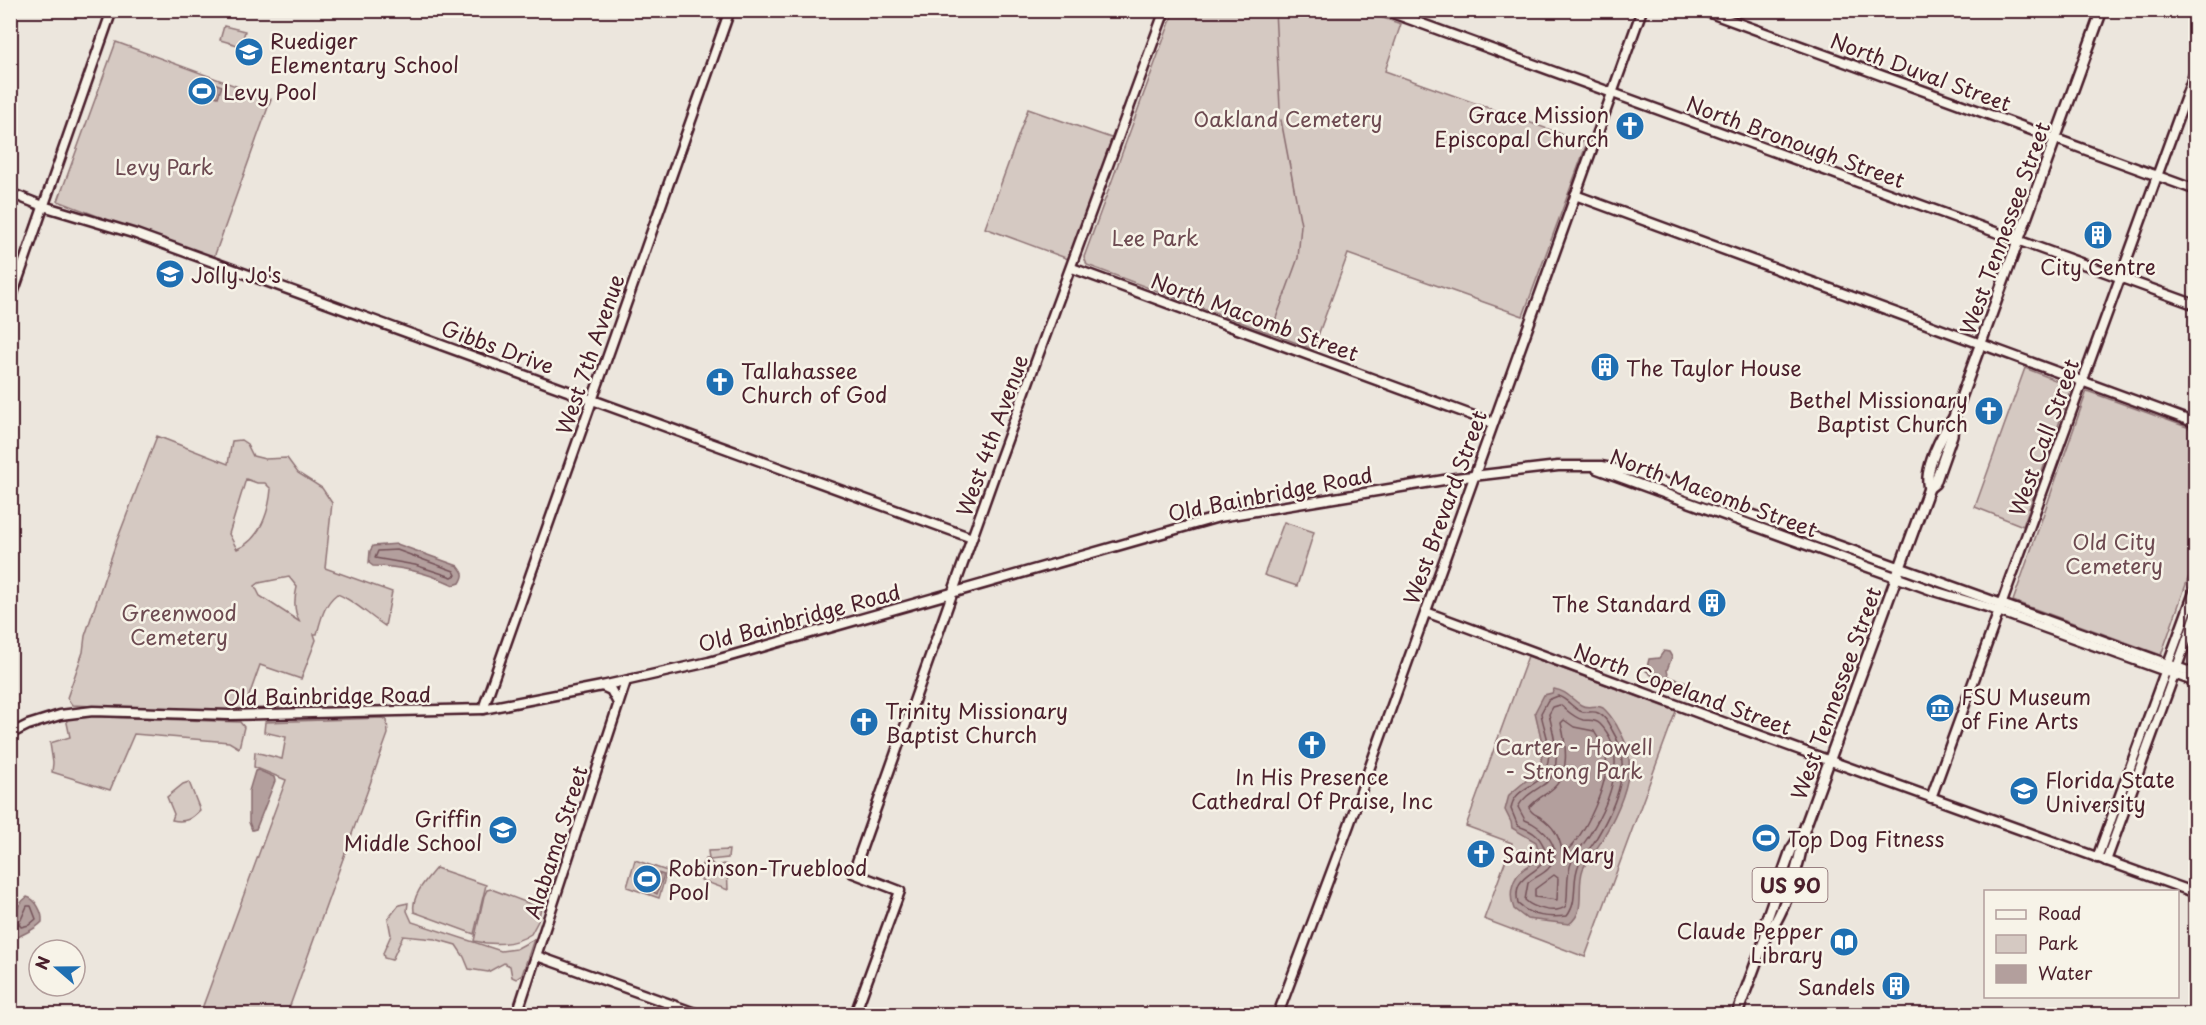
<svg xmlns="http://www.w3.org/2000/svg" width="2206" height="1025" viewBox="0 0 2206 1025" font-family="'Playpen Sans',sans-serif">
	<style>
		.green { fill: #d5c9c2; stroke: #907476; stroke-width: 1.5; fill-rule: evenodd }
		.water { fill: #b39f9d; stroke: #896c6f; stroke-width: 1.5 }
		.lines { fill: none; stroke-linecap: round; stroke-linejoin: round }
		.shore { stroke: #745259; stroke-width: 1.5 }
		.stream { stroke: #896c6f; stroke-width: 1.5 }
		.secondary-casing { stroke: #4a1f2b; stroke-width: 13 }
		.primary-casing { stroke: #4a1f2b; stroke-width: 14 }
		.secondary { stroke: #f7f3e8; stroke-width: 8 }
		.primary { stroke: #f7f3e8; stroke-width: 9 }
		.labels { text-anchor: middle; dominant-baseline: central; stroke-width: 5; stroke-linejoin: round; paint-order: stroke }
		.shield { fill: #f7f3e8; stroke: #7e5f64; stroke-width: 1.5 }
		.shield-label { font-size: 20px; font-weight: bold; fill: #4a1f2b }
		.poi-label { font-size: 21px; fill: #4a1f2b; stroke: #f7f3e8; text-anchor: start }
		.street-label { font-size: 21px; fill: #4a1f2b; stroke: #f7f3e8 }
		.park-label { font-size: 21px; fill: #6d4a51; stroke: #f7f3e8 }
	</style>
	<rect width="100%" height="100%" fill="#ece6dd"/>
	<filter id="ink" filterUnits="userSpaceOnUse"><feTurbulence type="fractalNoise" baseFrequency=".0167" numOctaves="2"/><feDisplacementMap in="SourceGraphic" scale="12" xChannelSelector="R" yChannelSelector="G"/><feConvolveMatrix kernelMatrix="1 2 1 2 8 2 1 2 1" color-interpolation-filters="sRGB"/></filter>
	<g filter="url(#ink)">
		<g class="green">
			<polygon points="1174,11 1363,11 1401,24 1385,71 1587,143 1523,316 1348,254 1313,349 1087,265 1084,257"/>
			<polygon points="224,26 245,31 241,46 220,40"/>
			<polygon points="116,42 271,99 213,260 58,201"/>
			<polygon points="1028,109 1114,139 1071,260 985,228"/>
			<polygon points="2025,368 2070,386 2070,392 2023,526 1975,507"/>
			<polygon points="2087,391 2195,430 2195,559 2161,655 2013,601"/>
			<path d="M157 436 228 464 232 441 241 440 247 444 253 456 265 459 287 458 298 473 322 488 332 503 325 568 392 592 385 626C369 616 354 600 337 594 324 604 321 619 317 634H314L316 640 301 679 260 665 244 710 199 711 72 705 67 698 83 652 85 636 116 543ZM246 479 257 483H265L271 489C269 512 260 540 237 549L229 534ZM289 577 297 587C294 599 293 611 300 622L260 596 255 586 259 583Z"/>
			<polygon points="1284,522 1314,532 1297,586 1264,575"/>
			<polygon points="1528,656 1676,711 1585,957 1484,919 1512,843 1466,826"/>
			<polygon points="77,716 240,722 244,727 239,748 229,742 134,734 110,790 52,772 53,763 50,743 70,737 66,718"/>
			<polygon points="383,718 387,720 388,734 287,1014 200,1014 286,780 254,767 255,752 282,759 286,737 264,732 265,722"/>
			<path d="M189 782 200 810C191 819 186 823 172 820L174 814 167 797 183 784Z"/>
			<path d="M729 850 728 858 709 860 715 867 723 864 727 865 728 890 701 880C699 871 700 866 706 859H709L708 851Z"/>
			<polygon points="635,860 667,871 659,898 627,887"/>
			<path d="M436 868 486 885 474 934 414 912C411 896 426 880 436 868Z"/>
			<path d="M491 889 541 908 538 921 531 934C515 945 493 945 474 941L484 896 487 890Z"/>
			<polygon points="408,903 407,911 412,922 501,951 516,949 534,939 522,975 516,979 512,977 510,966 504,963 488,972 469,969 464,957 456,945 435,939 403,936 392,960 384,958 383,953 391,935 388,919 399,905"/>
		</g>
		<g class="water">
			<polygon points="203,79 222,86 218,97 198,91"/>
			<path d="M397 544 458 566C464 573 465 575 460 583L454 585C428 573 401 566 373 566L369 563 370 551 373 546Z"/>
			<path d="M1664 651 1669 652 1672 657 1667 670 1668 675 1672 678 1691 683 1687 690C1668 693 1660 681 1646 671L1649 659 1659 658Z"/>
			<path d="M1554 689C1567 691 1571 699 1581 705 1589 710 1595 703 1603 708 1610 714 1612 718 1617 726 1621 734 1626 741 1628 751 1634 780 1617 814 1603 838 1598 849 1588 858 1583 869 1576 887 1587 912 1569 924L1527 919 1514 909C1508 894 1512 877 1525 868 1531 864 1537 862 1540 855L1536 842 1512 828 1511 822 1505 810 1509 795 1540 769 1543 747 1535 712 1544 695 1552 693Z"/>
			<polygon points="258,770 274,777 275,781 256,829 252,830 249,822 249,791 255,771"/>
			<polygon points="643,873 649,877 658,873 664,875 657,894 653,892 653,887 647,888 643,885 641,880"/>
			<path d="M27 897C36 899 43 913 42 922 33 932 21 933 11 942 10 927 14 906 27 897Z"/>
		</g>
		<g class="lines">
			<g class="shore">
				<polygon points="397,550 454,571 456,575 452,577 415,565 375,558 378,551"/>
				<path d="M1558 696C1567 699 1572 707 1580 711 1586 714 1593 710 1598 713 1606 717 1608 723 1612 730 1634 764 1616 805 1597 837 1592 847 1584 854 1579 864 1571 881 1579 901 1567 916 1549 918 1532 917 1518 904 1511 872 1540 877 1546 855 1543 838 1534 831 1518 826L1511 809C1513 790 1532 788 1542 777 1547 772 1548 761 1549 754 1550 740 1543 727 1541 713L1548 700Z"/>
				<path d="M1560 705C1567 710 1574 718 1583 720 1589 721 1595 719 1600 724 1630 754 1609 803 1590 834 1585 843 1577 851 1572 861 1565 876 1569 891 1566 906 1556 915 1533 908 1525 900L1528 883C1533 878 1542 875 1548 869 1566 850 1543 826 1525 820L1518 807C1523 797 1534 791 1543 785 1566 771 1553 734 1549 714L1553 707Z"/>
				<path d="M1564 720 1574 727 1594 731C1598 739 1605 746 1606 756 1610 782 1585 836 1565 852L1562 850C1559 835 1553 826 1540 817 1535 814 1532 814 1529 808 1535 799 1544 796 1551 790 1571 775 1566 744 1561 723Z"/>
				<polygon points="1554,875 1558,878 1557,900 1535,897 1535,889"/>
				<polygon points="27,906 31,906 36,919 29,925 21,927 19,924"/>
			</g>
			<g class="stream">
				<polyline points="1275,10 1280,108"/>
				<polyline points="1272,329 1298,258 1301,225 1281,120"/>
			</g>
			<g class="secondary-casing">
				<g id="secondary">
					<polyline points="1384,10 2196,305"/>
					<polyline points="1702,10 2196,190"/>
					<polyline points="10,193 43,206 136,234 972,538"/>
					<polyline points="1575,195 2196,423"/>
					<polyline points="1072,268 1493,423"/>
					<polyline points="10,302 112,10"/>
					<polyline points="1597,469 1934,591 1987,607 2196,682"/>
					<polyline points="1426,612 1731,725 2196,893"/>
					<polyline points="602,686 611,690 618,703"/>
					<polyline points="483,709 730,10"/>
					<polyline points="10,734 28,725 60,715 93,711 229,715 483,709 602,686 709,662 1219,517 1456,478 1558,466 1602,466 1637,473 2196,674"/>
					<polyline points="1931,798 2196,69"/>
					<polyline points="2097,858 2196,587"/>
					<polyline points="2106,861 2196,615"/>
					<polyline points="537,956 698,1014"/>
					<polyline points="517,1014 626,681"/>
					<polyline points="855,1014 900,891 853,873 999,462 1165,10"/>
					<polyline points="1278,1014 1349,825 1642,10"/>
				</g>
			</g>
			<g class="primary-casing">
				<g id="primary">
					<path d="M1929 488C1923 471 1942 434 1953 419"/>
					<path d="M1766 936C1785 913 1800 863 1804 833"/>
					<polyline points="1737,1014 1766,936 1766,921 1791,850 1804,830 1929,488 1935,483 1952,435 1954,417 2102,10"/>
				</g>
			</g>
			<use href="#secondary" class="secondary"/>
			<use href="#primary" class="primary"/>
		</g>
	</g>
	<defs>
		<g id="school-disc" transform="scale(1.5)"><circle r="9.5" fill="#1f6fb2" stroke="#f7f3e8"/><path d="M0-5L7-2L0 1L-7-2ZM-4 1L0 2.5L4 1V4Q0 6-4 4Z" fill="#fff"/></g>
		<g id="stadium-disc" transform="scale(1.5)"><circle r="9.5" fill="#1f6fb2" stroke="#f7f3e8"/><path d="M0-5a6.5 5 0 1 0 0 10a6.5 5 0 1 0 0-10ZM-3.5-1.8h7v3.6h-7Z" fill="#fff"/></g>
		<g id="church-disc" transform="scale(1.5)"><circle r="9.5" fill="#1f6fb2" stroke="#f7f3e8"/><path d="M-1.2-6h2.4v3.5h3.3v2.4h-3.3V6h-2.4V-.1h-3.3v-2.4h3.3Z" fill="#fff"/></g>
		<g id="building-disc" transform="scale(1.5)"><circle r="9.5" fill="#1f6fb2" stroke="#f7f3e8"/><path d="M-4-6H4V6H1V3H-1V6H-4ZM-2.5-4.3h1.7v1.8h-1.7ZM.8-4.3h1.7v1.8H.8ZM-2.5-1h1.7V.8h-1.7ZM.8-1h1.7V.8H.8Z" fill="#fff"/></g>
		<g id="museum-disc" transform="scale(1.5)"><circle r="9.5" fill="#1f6fb2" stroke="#f7f3e8"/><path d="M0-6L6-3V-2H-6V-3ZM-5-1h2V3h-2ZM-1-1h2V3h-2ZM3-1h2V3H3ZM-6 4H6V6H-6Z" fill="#fff"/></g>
		<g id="university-disc" transform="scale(1.5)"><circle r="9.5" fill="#1f6fb2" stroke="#f7f3e8"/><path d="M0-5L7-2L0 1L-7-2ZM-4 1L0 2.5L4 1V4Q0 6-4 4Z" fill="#fff"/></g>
		<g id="library-disc" transform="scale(1.5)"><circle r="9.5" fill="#1f6fb2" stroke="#f7f3e8"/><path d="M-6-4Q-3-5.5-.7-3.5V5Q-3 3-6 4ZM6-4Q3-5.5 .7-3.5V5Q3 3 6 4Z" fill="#fff"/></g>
	</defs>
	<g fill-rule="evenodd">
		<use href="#school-disc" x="249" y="52"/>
		<use href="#stadium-disc" x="202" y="91"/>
		<use href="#church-disc" x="1630" y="126"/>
		<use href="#building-disc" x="2098" y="235"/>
		<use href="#school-disc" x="170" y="274"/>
		<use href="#building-disc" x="1605" y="367"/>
		<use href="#church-disc" x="720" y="382"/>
		<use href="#church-disc" x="1989" y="411"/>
		<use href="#building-disc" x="1712" y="603"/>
		<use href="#museum-disc" x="1940" y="708"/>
		<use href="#church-disc" x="864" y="722"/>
		<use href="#church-disc" x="1312" y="745"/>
		<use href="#university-disc" x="2024" y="791"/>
		<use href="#school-disc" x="503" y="830"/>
		<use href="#stadium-disc" x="1766" y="838"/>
		<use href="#church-disc" x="1481" y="854"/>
		<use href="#stadium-disc" x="647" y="879"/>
		<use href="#library-disc" x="1844" y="942"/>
		<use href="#building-disc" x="1896" y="986"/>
	</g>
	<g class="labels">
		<rect class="shield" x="1752.5" y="868" width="75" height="34" rx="4.5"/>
		<g class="shield-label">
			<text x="1790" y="885">US 90</text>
		</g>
		<g class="poi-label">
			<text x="270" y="40">Ruediger<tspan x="270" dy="24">Elementary School</tspan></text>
			<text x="223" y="91">Levy Pool</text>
			<text x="1609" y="114" text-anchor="end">Grace Mission<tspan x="1609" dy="24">Episcopal Church</tspan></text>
			<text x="2098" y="266" text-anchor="middle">City Centre</text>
			<text x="191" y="274">Jolly Jo's</text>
			<text x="1626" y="367">The Taylor House</text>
			<text x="741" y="370">Tallahassee<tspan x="741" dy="24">Church of God</tspan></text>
			<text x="1968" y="399" text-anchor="end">Bethel Missionary<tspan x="1968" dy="24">Baptist Church</tspan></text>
			<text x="1691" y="603" text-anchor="end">The Standard</text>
			<text x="1961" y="696">FSU Museum<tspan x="1961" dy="24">of Fine Arts</tspan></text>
			<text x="885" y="710">Trinity Missionary<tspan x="885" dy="24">Baptist Church</tspan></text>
			<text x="1312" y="776" text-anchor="middle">In His Presence<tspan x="1312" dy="24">Cathedral Of Praise, Inc</tspan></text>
			<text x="2045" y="779">Florida State<tspan x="2045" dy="24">University</tspan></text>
			<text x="482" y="818" text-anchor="end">Griffin<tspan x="482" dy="24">Middle School</tspan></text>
			<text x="1787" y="838">Top Dog Fitness</text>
			<text x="1502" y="854">Saint Mary</text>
			<text x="668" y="867">Robinson-Trueblood<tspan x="668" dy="24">Pool</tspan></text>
			<text x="1823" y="930" text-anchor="end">Claude Pepper<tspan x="1823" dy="24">Library</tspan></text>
			<text x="1875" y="986" text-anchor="end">Sandels</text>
		</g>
		<g class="street-label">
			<text transform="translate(1921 71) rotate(20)">North Duval Street</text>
			<text transform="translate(1796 141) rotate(20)">North Bronough Street</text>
			<text transform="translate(2004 228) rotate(-70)">West Tennessee Street</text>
			<text transform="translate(1255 316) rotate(20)">North Macomb Street</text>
			<text transform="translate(498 346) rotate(20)">Gibbs Drive</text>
			<text transform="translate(589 354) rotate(-71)">West 7th Avenue</text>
			<text transform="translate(991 435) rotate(-70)">West 4th Avenue</text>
			<text transform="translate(2043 437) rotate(-70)">West Call Street</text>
			<text transform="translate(1714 492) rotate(20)">North Macomb Street</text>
			<text transform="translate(1270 493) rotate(-11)">Old Bainbridge Road</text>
			<text transform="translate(1444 507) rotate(-70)">West Brevard Street</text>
			<text transform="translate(799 617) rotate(-15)">Old Bainbridge Road</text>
			<text transform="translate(1683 688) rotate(20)">North Copeland Street</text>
			<text transform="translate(1835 693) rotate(-70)">West Tennessee Street</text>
			<text transform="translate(327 695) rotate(-1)">Old Bainbridge Road</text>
			<text transform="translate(555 842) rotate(-72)">Alabama Street</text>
		</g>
		<g class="park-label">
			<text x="1288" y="118">Oakland Cemetery</text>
			<text x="164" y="166">Levy Park</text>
			<text x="1155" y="237">Lee Park</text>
			<text x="2114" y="541">Old City<tspan x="2114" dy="24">Cemetery</tspan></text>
			<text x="179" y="612">Greenwood<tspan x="179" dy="24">Cemetery</tspan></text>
			<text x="1574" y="746">Carter - Howell<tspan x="1574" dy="24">- Strong Park</tspan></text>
		</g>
	</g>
	<rect width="2206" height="1025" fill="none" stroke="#f7f3e8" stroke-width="36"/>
	<rect x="18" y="18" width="2170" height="989" fill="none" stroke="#4a1f2b" stroke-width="2" filter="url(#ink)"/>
	<rect x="1984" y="890" width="195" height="108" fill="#f7f3e8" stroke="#b29e9c" stroke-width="1.5"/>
	<rect x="1996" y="910" width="30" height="9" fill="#f7f3e8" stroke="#b29e9c" stroke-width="1.5"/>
	<text x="2038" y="920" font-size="18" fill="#4a1f2b">Road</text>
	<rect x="1996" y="935" width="30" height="18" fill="#d5c9c2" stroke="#b29e9c" stroke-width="1.5"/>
	<text x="2038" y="950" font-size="18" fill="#4a1f2b">Park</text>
	<rect x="1996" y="965" width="30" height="18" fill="#b39f9d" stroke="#b29e9c" stroke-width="1.5"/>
	<text x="2038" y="980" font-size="18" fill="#4a1f2b">Water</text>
	<g transform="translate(57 968) rotate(290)"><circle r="28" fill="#f7f3e8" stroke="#b29e9c" stroke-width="1.5"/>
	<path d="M0-4.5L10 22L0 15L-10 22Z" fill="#1f6fb2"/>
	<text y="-9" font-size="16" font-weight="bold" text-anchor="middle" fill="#4a1f2b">N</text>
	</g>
</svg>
